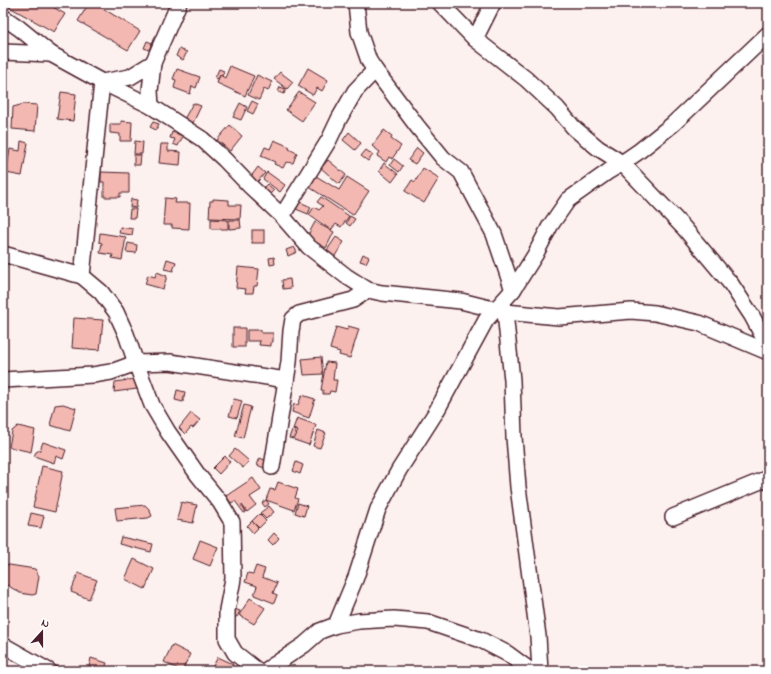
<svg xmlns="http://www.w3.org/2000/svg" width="771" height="674" viewBox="0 0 771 674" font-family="'Indie Flower',sans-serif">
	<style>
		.building { fill: #f3b8b1; stroke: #4a1f2b }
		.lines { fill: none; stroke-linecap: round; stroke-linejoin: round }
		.street-casing { stroke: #4a1f2b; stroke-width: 18 }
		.street { stroke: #fff; stroke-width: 15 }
	</style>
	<rect width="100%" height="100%" fill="#fdf1ef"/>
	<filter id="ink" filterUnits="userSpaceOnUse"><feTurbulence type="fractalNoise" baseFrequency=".025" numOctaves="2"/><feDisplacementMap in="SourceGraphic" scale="8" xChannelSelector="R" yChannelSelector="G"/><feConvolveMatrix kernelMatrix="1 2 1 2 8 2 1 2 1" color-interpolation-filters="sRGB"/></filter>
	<g filter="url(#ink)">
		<g class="building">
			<polygon points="5,3 46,3 65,14 54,32 4,4"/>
			<polygon points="89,3 94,3 140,31 128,50 78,21"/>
			<polygon points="147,41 152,43 149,50 144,48"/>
			<polygon points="179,49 187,52 183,60 176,56"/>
			<polygon points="230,66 254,76 245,96 217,83 220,75 225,78"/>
			<polygon points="308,68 328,80 322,91 317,88 313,95 298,86"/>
			<polygon points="177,69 200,77 196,88 192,86 190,94 174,88 176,80 173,79"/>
			<polygon points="219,69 224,71 222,76 220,75 218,79 215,78"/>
			<polygon points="280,72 293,82 287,89 274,79"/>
			<polygon points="257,75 272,82 268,91 264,89 259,100 248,95"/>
			<polygon points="280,87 286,89 284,94 278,92"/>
			<polygon points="61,92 76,94 73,121 57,119"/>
			<polygon points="299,92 315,102 302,121 286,110"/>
			<polygon points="252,101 258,104 253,114 247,111"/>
			<polygon points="193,103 201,106 192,125 183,121"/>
			<polygon points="240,103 247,107 241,120 233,117"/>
			<polygon points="24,104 37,105 35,131 12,129 13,107"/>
			<polygon points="121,121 132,122 131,141 120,141 120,134 110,133 110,124 121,124"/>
			<polygon points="153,122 159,124 156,130 150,127"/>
			<polygon points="230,125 242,136 230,151 217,140"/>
			<polygon points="384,130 392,136 391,139 401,146 392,159 389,157 386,162 377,156 380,152 372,146"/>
			<polygon points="172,132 183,136 178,146 173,144 175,139 170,138"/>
			<polygon points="349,132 361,143 355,150 343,140"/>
			<polygon points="274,140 290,147 289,149 297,153 293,163 286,162 283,168 274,164 275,162 261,156 265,147 270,149"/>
			<polygon points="21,141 28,143 22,176 6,173 10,149 20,151"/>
			<polygon points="135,141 143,142 142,154 134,154"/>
			<polygon points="161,144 168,144 168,151 181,152 180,165 159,163"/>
			<polygon points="417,148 423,153 415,164 408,160"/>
			<polygon points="366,150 373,155 368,161 361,156"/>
			<polygon points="134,155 141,155 140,165 134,165"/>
			<polygon points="394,159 403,166 399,172 390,165"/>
			<polygon points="328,160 346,175 339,184 321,168"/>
			<polygon points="384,163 398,174 392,182 379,171"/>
			<polygon points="258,167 265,173 253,187 247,182"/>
			<polygon points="423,168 439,178 424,203 405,191 412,180 415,182"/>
			<polygon points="101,172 129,173 129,193 120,193 120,197 104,197 104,182 101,182"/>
			<polygon points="267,172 285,185 280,192 263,179"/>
			<polygon points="316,176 339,190 347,177 369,191 353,215 309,187"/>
			<polygon points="267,184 274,190 269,195 262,189"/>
			<polygon points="321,197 349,216 341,227 336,224 331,230 309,215 314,207 319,210 323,206 317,202"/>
			<polygon points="165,198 176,199 175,203 190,203 189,229 172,228 172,225 163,225"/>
			<polygon points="131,199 137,200 136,208 130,207"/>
			<polygon points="213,199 229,200 229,205 241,205 240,219 209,218 210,201 213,201"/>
			<polygon points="300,202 311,207 308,214 296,209"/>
			<polygon points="130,209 136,209 135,218 129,218"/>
			<polygon points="350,216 355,219 350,226 346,223"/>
			<polygon points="211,219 228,220 228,229 211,229"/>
			<polygon points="229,220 240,220 241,228 229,229"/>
			<polygon points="315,222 334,232 326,248 307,237"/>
			<polygon points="120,227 133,229 132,235 119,233"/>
			<rect x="252" y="230" width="12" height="13"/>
			<polygon points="100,233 126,237 122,260 112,258 113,255 100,253 102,243 99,242"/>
			<polygon points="336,237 344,242 331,262 323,256"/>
			<polygon points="128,243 137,245 136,253 126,252"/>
			<polygon points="294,247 297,252 288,256 286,250"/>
			<polygon points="363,254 369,257 366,263 360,261"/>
			<polygon points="274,257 275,264 270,265 269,258"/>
			<polygon points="167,259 176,262 173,271 164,269"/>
			<polygon points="238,267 259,269 257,286 254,286 253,293 245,293 246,289 236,288"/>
			<polygon points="157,272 167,276 163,289 145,284 148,275 155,277"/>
			<polygon points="290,279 291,288 283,289 282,280"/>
			<polygon points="74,318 103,320 100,350 72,348"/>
			<polygon points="348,326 359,329 350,358 339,355 340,352 330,349 336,327 347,330"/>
			<rect x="233" y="328" width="12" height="19"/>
			<polygon points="247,330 261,330 261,333 273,333 273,342 271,342 271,346 259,345 260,341 247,341"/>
			<polygon points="321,357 323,374 304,375 302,359"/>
			<polygon points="326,362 335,363 333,380 337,380 335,392 330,391 329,394 323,394 323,390 321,390"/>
			<polygon points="135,379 137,389 114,392 115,382"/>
			<polygon points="177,390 185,392 183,402 175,400"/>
			<polygon points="302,395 315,399 309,418 292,412 294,404 298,405"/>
			<polygon points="234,399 242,401 237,418 229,416"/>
			<polygon points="63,404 76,408 70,431 50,425 55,405"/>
			<polygon points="244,405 251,407 243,438 235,436"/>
			<polygon points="191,413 200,420 193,428 191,427 185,434 179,428"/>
			<polygon points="297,418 316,425 309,445 294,440 298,431 293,429"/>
			<polygon points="18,426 35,430 31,452 9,447 12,431"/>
			<polygon points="292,430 296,431 293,439 289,438"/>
			<polygon points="318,430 326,433 320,448 313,446"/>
			<polygon points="43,442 66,450 63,459 56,456 54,463 34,456 36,452 40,450"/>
			<polygon points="235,449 249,461 243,468 229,456"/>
			<polygon points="225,456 230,462 219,474 213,468"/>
			<polygon points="260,458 267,461 264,468 257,465"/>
			<polygon points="296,462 303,465 300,474 293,471"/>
			<polygon points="42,466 63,471 55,512 33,507"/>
			<polygon points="253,478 261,490 250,497 256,505 247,512 242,505 241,505 246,512 244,513 235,501 231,503 226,496"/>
			<polygon points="278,482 298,489 295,498 298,499 294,510 266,500 270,489 275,490"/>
			<polygon points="266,500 269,504 265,507 262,503"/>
			<polygon points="181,502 197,505 193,523 177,520"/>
			<polygon points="298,503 307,506 304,516 295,513"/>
			<polygon points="145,505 149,509 152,516 148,518 117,521 115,508"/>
			<polygon points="269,506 274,512 266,519 260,513"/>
			<polygon points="31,513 44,516 41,528 28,526"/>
			<polygon points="259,514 266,521 259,528 252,521"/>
			<polygon points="252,521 258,528 253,533 247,526"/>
			<polygon points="274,533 279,538 273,545 268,540"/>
			<polygon points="121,537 153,544 151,552 119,544"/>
			<polygon points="200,540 218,547 210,566 193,559"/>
			<polygon points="134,559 154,569 145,589 125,579"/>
			<polygon points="3,564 35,569 39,576 36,594 32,595 20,593 7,585 3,585"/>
			<polygon points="256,566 265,569 262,577 277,583 273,593 277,595 274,603 254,595 257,586 245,582 248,573 253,574"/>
			<polygon points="78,573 97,580 89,599 71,592"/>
			<polygon points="250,598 265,608 254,624 239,615"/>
			<polygon points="232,608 240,611 237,617 230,614"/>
			<polygon points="172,645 190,654 182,671 164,662"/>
			<polygon points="218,657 233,664 230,671 208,671 213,666"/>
			<polygon points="91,658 107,663 104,671 88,671"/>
		</g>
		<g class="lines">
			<g class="street-casing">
				<g id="street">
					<polyline points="356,3 359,32 369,61 375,70 417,126 443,158 461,172 494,234 513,290"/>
					<polyline points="440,3 475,39 526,79 557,108 574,128 598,148 622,163 684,228 731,284 752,316 768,346"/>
					<polyline points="3,17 19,28 51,54 102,82 151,106 202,139 224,159 250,186 282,216 309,247 346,276 368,290 382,293 461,301 505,312 559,317 631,311 655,313 699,323 768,352"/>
					<polyline points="475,39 493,3"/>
					<polyline points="3,52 51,54"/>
					<polyline points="151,106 150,91 153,63 179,3"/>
					<polyline points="282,216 329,140 339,119 355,91 375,70"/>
					<polyline points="3,254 82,276 101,292 116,312 126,334 136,363 152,405 168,432 198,475 220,502 232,522 233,579 227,610 227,639 235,653 258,671"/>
					<polyline points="82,276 102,82 130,77 153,63"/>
					<polyline points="505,312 512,380 514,437 518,487 538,636 540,671"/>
					<polyline points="3,380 93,375 111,372 136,363 170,362 286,380"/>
					<polyline points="272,467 289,362 291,331 293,319 299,314 353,300 368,290"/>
					<polyline points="673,517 768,478"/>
					<polyline points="336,625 356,577 378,509 399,470 436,412 486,320 513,290 535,255 550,226 568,200 609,171 622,163 638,152 673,124 768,34"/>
					<polyline points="3,645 49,671"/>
					<polyline points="265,671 304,645 320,631 336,625 359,621 394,619 428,622 481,640 508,654 531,671"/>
				</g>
			</g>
			<use href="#street" class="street"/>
		</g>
	</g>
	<rect width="771" height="674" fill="none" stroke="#fff" stroke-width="16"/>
	<rect x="8" y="8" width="755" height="658" fill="none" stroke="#4a1f2b" stroke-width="1.5" filter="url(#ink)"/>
	<g transform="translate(42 632) rotate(21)" stroke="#ffffff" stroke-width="3" paint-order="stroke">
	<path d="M0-3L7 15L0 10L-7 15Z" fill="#4a1f2b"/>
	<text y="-6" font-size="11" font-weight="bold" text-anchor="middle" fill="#4a1f2b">N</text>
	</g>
</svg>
